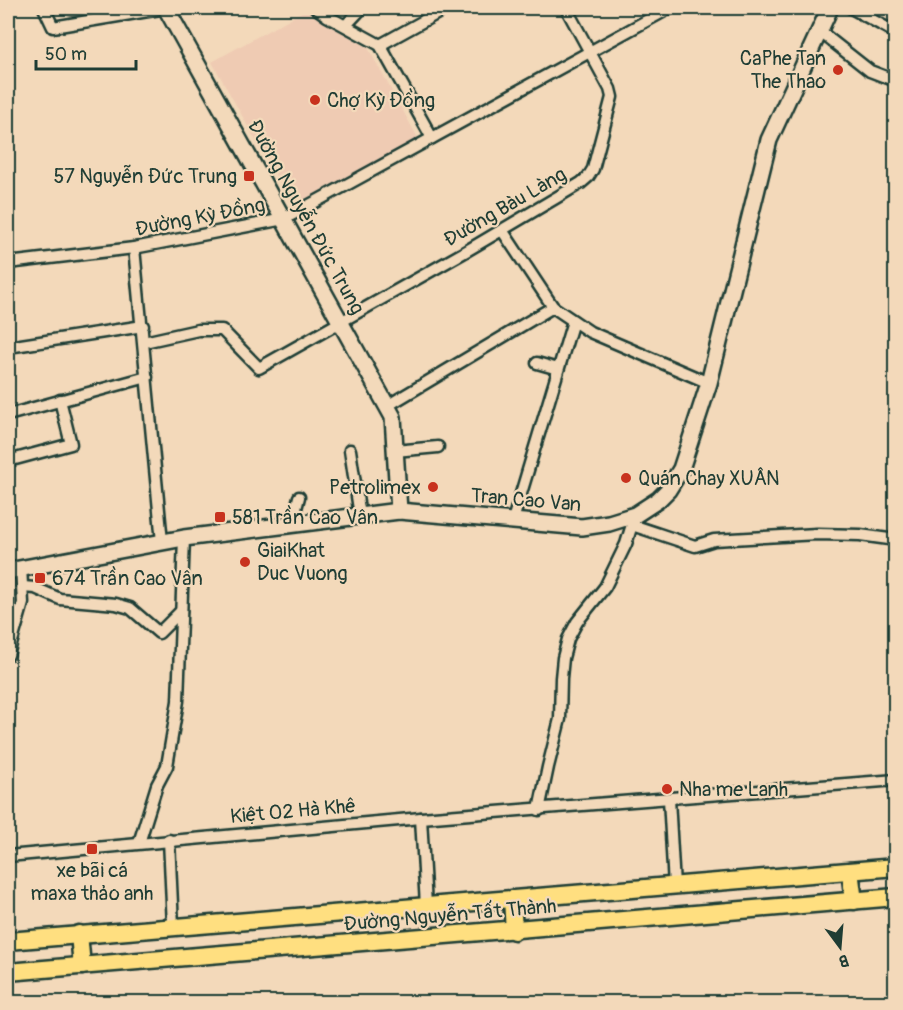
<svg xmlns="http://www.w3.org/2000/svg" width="903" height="1010" viewBox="0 0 903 1010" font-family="Pangolin,sans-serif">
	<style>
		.built { fill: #efcbb3 }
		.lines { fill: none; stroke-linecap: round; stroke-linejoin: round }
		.street-casing { stroke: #1f3d34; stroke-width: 15 }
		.secondary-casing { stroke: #1f3d34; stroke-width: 20 }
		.primary-casing { stroke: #1f3d34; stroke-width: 21 }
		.street { stroke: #f3d9ba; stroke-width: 10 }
		.secondary { stroke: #f3d9ba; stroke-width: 15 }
		.primary { stroke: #ffdf80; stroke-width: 16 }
		.poi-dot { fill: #c8321e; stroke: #f3d9ba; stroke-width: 2 }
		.labels { text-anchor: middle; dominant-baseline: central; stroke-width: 4.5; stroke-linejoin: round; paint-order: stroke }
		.poi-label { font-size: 20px; fill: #1f3d34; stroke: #f3d9ba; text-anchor: start }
		.street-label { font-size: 20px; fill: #1f3d34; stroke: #f3d9ba }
	</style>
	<rect width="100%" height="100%" fill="#f3d9ba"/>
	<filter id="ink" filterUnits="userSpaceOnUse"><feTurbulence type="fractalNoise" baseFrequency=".0167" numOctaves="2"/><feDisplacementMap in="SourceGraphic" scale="12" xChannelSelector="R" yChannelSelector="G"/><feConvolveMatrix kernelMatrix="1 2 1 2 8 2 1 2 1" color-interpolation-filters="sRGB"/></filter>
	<g filter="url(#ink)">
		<polygon class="built" points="307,9 368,48 418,138 293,207 212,62"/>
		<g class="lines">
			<g class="street-casing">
				<g id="street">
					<polyline points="44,8 53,27 166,8"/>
					<polyline points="316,8 327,16 380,45 432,138"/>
					<polyline points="851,8 896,33"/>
					<polyline points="346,25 362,8"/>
					<polyline points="818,30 870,71 896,81"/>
					<polyline points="380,45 447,8"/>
					<polyline points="502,230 553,307 590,332 709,383"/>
					<polyline points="134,248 162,542"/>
					<polyline points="8,263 134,248 284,219 670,8"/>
					<polyline points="144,342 198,330 222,330 259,368 463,253 581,183 588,177 593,169 612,97 610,89 566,8"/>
					<polyline points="8,347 143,326"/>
					<polyline points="537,363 558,369"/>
					<polyline points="387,406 553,307"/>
					<polyline points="8,415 147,377"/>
					<polyline points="350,450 360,516"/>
					<polyline points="395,451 438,447"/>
					<polyline points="8,461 71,444 60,400"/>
					<polyline points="513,520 573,321"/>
					<polyline points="292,524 299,497"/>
					<polyline points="632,525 695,546 714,540 817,534 860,535 896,540"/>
					<polyline points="23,587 35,588 60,599 116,604 130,608 159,633 181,611"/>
					<polyline points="8,655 23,603 21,567"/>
					<polyline points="669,799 674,886"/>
					<polyline points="539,810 548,767 560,719 561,678 563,658 568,639 577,622 605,587 626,544 635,515"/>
					<polyline points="421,818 426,906"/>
					<polyline points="169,840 173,926"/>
					<polyline points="139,843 157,785 167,766 178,701 184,538"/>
					<polyline points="8,856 421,818 896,780"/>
				</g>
			</g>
			<g class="secondary-casing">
				<g id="secondary">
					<polyline points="166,8 393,417 399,511"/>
					<polyline points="8,571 184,538 399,511 582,527 609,523 635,515 658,500 668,490 681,469 709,383 769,140 830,8"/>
				</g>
			</g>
			<g class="primary-casing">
				<g id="primary">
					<polyline points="850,871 854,901"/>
					<polyline points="512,899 514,931"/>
					<polyline points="79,934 82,966"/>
					<polyline points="8,941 896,867"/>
					<polyline points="8,972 896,897"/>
				</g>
			</g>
			<use href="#street" class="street"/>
			<use href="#secondary" class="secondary"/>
			<use href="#primary" class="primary"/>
		</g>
	</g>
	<g class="poi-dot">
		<circle cx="838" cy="70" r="6"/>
		<circle cx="315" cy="100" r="6"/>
		<rect x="243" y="170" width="12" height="12" rx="3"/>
		<circle cx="626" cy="478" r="6"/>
		<circle cx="433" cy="487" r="6"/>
		<rect x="214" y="511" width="12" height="12" rx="3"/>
		<circle cx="245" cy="562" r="6"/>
		<rect x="34" y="572" width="12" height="12" rx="3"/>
		<circle cx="667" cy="789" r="6"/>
		<rect x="86" y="843" width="12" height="12" rx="3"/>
	</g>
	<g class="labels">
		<g class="poi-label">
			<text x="826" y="58" text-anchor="end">CaPhe Tan<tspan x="826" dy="23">The Thao</tspan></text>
			<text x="327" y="100">Chợ Kỳ Đồng</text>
			<text x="237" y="176" text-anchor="end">57 Nguyễn Đức Trung</text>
			<text x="638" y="478">Quán Chay XUÂN</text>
			<text x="421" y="487" text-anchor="end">Petrolimex</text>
			<text x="232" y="517">581 Trần Cao Vân</text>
			<text x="257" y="550">GiaiKhat<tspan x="257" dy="23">Duc Vuong</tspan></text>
			<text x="52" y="578">674 Trần Cao Vân</text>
			<text x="679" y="789">Nha me Lanh</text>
			<text x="92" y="870" text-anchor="middle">xe bãi cá<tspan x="92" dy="23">maxa thảo anh</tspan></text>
		</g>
		<g class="street-label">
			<text transform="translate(505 207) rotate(-30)">Đường Bàu Làng</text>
			<text transform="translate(200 217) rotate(-11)">Đường Kỳ Đồng</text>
			<text transform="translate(306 217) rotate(61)">Đường Nguyễn Đức Trung</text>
			<text transform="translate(526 500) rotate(5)">Tran Cao Van</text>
			<text transform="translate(293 811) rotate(-5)">Kiệt 02 Hà Khê</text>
			<text transform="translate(450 915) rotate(-5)">Đường Nguyễn Tất Thành</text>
		</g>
	</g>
	<rect width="903" height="1010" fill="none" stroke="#f3d9ba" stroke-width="30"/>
	<rect x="15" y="15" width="873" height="980" fill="none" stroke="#1f3d34" stroke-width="2" filter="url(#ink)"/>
	<g transform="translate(840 947) rotate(164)" stroke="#f3d9ba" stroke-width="4.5" paint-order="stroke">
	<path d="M0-4.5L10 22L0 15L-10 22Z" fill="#1f3d34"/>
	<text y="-9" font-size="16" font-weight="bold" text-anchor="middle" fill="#1f3d34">B</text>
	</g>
	<path d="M36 60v9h100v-9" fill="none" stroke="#1f3d34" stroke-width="3"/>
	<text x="45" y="60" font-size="18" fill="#1f3d34" stroke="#f3d9ba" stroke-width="4.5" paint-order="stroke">50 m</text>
</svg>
